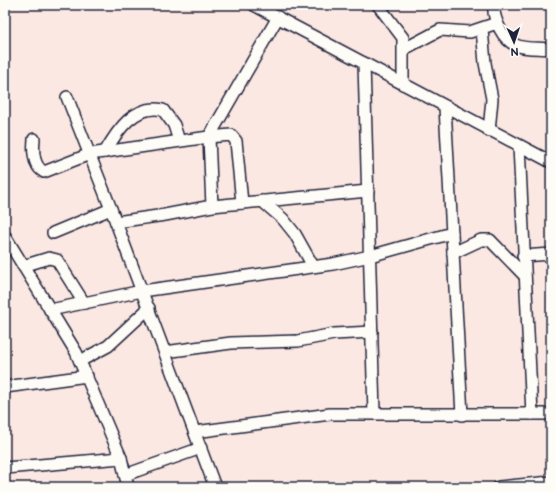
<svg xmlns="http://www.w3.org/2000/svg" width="556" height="492" viewBox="0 0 556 492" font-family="'Balsamiq Sans',sans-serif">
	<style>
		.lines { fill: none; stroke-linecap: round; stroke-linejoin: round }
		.street-casing { stroke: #22223b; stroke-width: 14 }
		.street { stroke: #fdfcf7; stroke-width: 11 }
	</style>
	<rect width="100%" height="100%" fill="#fbe8e2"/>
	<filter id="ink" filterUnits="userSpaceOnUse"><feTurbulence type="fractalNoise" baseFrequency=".025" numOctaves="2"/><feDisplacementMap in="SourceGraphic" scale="8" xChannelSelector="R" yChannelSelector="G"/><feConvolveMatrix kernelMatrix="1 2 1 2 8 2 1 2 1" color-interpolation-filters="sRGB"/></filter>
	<g filter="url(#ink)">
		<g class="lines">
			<g class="street-casing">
				<g id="street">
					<polyline points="254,5 551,162"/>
					<polyline points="378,5 403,38 403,84"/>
					<path d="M494 5C493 14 496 21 500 29 512 52 528 47 551 49"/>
					<polyline points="482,29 485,63 492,99 489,131"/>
					<polyline points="404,49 440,30 470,32 497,23"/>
					<polyline points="364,63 374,413"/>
					<polyline points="67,97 111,209 215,487"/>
					<polyline points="445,107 462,415"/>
					<path d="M34 139C33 149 33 166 44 172L90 154 209 137 231 135 236 141 242 203"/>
					<polyline points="519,146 532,414"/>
					<path d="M105 152C117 131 135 103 163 110L174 125 179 141"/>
					<polyline points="262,201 283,219 295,234 313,266"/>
					<polyline points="212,206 209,137 278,17"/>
					<polyline points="116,222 165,215 212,206 368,191"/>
					<polyline points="53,233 111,209"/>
					<polyline points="5,236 76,352 121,458 128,487"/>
					<polyline points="453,253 481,240 490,240 524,275"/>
					<polyline points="523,256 551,254"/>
					<polyline points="23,266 49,258 57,260 84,303"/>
					<polyline points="50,310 142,291 333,264 370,256 452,233"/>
					<polyline points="165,352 231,343 298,341 334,334 372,332"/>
					<polyline points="80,361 108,346 149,308"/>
					<polyline points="5,387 87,376"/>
					<polyline points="195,432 330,414 551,414"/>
					<polyline points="5,468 121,458"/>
					<polyline points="125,475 201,448"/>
					<polyline points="499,487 551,482"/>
				</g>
			</g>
			<use href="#street" class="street"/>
		</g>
	</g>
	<rect width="556" height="492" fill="none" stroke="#fdfcf7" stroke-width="20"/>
	<rect x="10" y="10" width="536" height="472" fill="none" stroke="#22223b" stroke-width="1.5" filter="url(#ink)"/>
	<g transform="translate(514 42) rotate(177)" stroke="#fdfcf7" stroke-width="3" paint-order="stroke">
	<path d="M0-3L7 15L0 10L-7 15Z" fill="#22223b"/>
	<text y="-6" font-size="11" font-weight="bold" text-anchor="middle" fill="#22223b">N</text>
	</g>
</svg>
